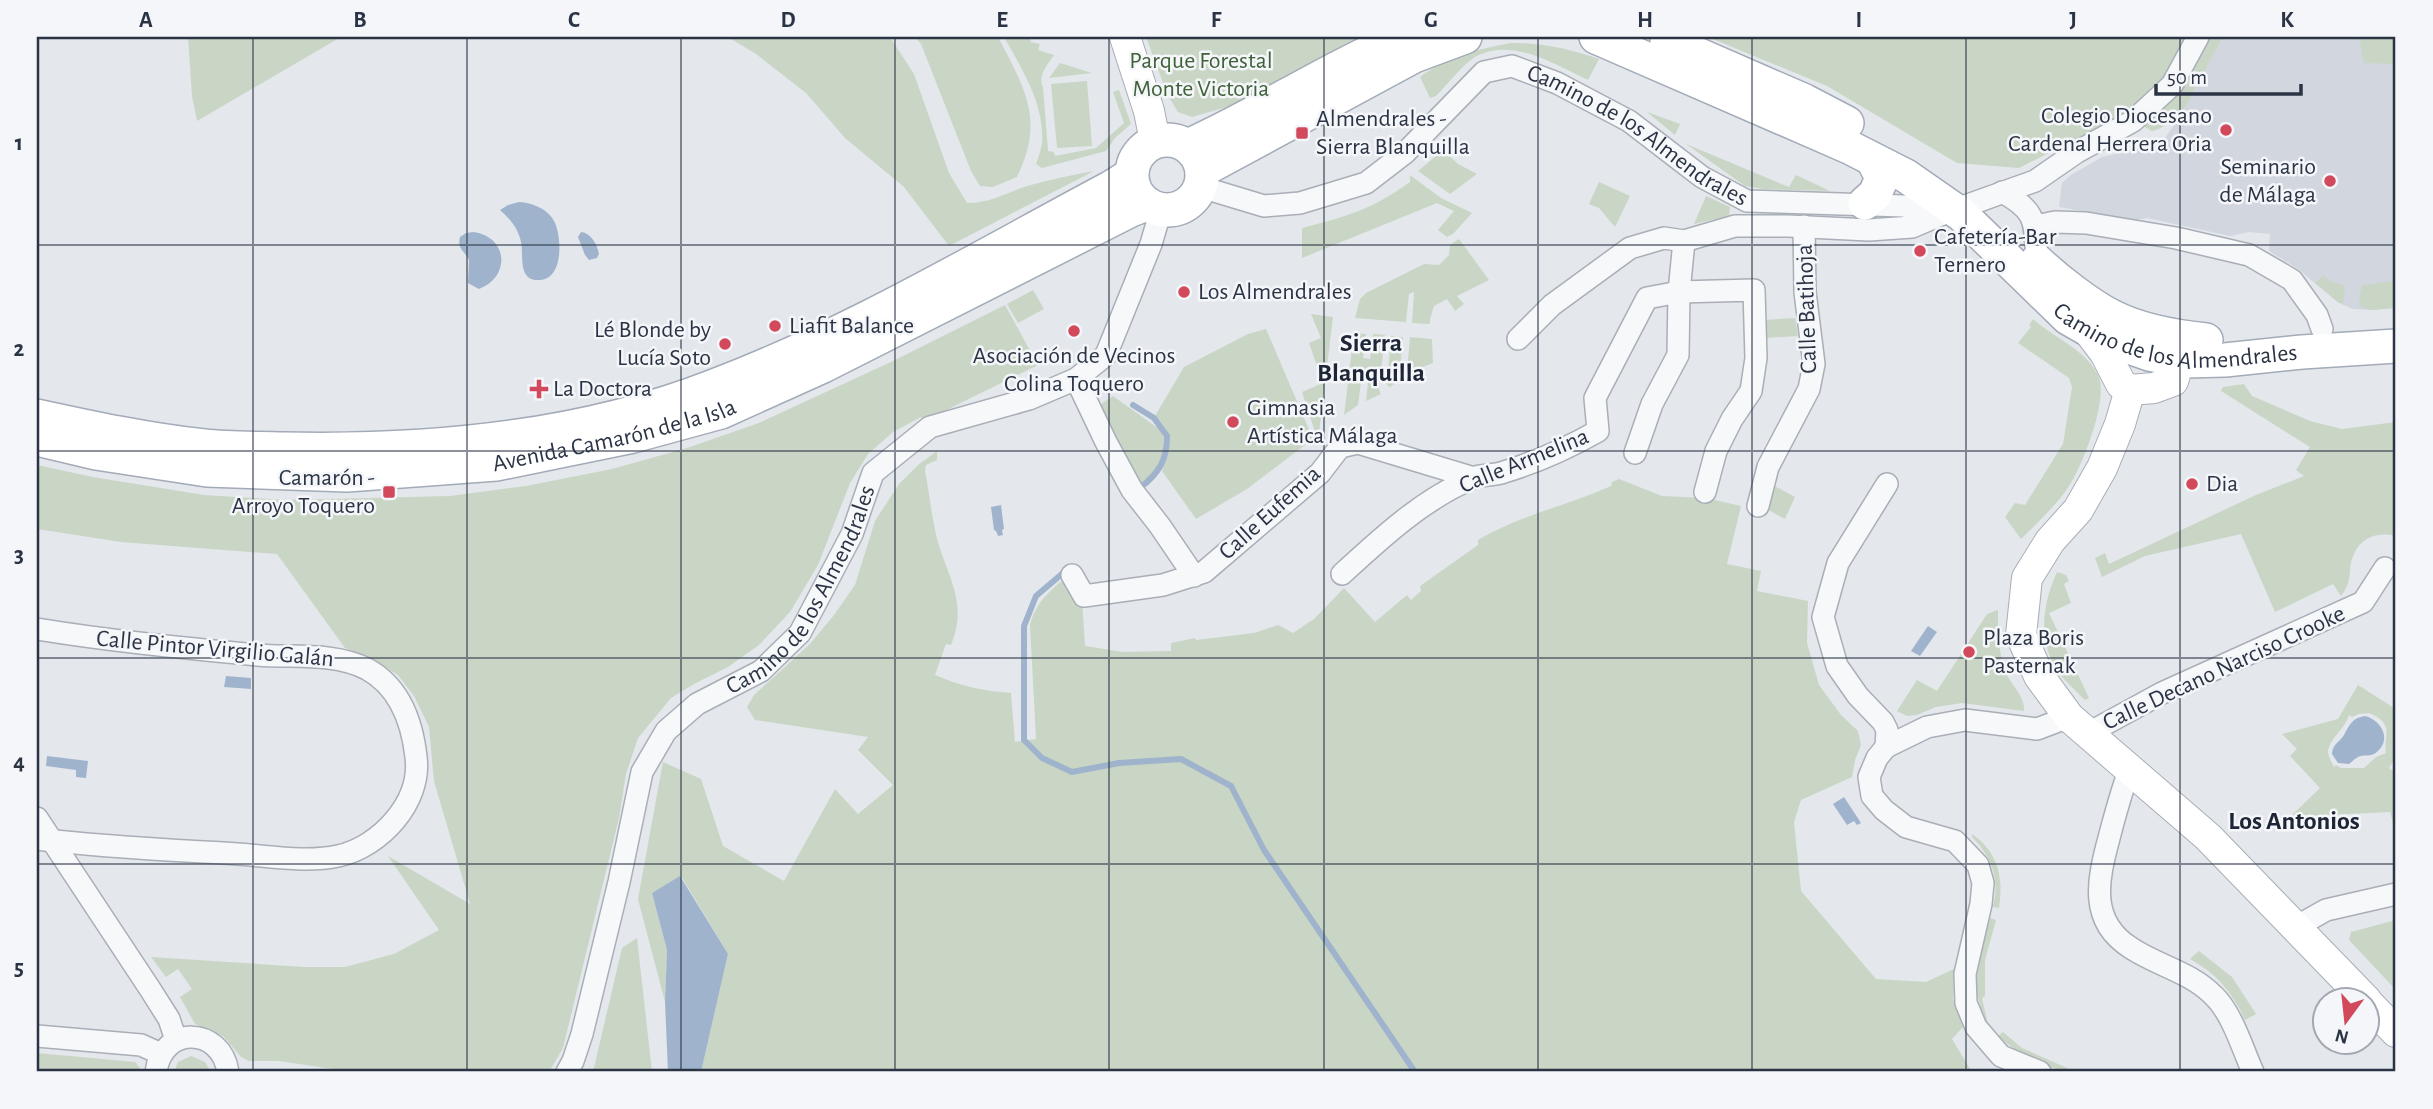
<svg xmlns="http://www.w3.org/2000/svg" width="2433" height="1109" viewBox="0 0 2433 1109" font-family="'Alegreya Sans',sans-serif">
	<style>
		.built { fill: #d2d6de }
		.green { fill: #c9d6c5; fill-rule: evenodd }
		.water { fill: #9fb4cc }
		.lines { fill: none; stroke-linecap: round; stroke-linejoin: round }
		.stream { stroke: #9fb4cc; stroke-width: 6 }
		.street-casing { stroke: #a9aeb7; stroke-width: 24 }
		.secondary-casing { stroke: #a9aeb7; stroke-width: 32 }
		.primary-casing { stroke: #a3abb8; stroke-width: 36 }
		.street { stroke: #f7f8fa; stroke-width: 21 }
		.secondary { stroke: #fff; stroke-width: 30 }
		.primary { stroke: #fff; stroke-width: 33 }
		.grid { fill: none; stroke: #2b3445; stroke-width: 2; stroke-opacity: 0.55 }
		.poi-dot { fill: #d1495b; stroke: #f4f6f9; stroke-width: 2.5 }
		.labels { text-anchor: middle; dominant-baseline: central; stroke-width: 5; stroke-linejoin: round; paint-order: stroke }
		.park-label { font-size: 24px; fill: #3f6138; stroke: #f4f6f9 }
		.poi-label { font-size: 24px; fill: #2b3445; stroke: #f4f6f9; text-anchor: start }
		.street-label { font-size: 24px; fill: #2b3445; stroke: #f4f6f9 }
		.neighbourhood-label { font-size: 26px; font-weight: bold; fill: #1d2536; stroke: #f4f6f9 }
		.neatline { fill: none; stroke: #2b3445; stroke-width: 2.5 }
		.grid-label { font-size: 23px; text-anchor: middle; font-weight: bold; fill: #2b3445 }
	</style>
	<rect width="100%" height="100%" fill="#e4e7ec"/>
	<polygon class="built" points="2223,37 2396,37 2396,308 2371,310 2353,309 2339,303 2298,269 2269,251 2270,234 2249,232 2230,236 2147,218 2137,220 2059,207 2062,183 2071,175 2102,157 2161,144 2181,115"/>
	<g class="green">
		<polygon points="188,37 341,37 197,121 192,96"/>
		<path d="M728 37H890L914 74 949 173 967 203C990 203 1005 193 1027 186 1049 180 1071 175 1094 171L949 246 904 187 845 138 806 93 756 54Z"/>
		<path d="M915 37H998C1025 89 1045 120 1017 177L993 187 980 186 971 171 921 44Z"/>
		<path d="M1004 37H1030L1031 42 1040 44 1038 50 1054 55C1048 64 1037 76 1043 87L1048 151 1054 152 1055 156 1096 148 1124 123 1113 92 1119 90 1131 124 1115 138 1106 151 1042 168 1036 164C1038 158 1041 150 1042 143 1045 105 1022 69 1004 37Z"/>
		<polygon points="1146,37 1370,37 1240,103 1192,117 1178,112 1168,96"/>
		<polygon points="1708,37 2223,37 2181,115 2159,129 2152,131 2123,115 2019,168 1957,163 1827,86"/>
		<polygon points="2359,37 2396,37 2396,64 2364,63"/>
		<path d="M1511 43C1543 43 1569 49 1599 59L1588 80C1555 65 1512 36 1475 57 1461 66 1448 84 1436 96L1430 98 1420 77C1450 55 1476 50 1511 43Z"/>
		<polygon points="1060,63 1092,73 1049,78"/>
		<polygon points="1087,81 1092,146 1057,148 1051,84"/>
		<polygon points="1647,112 1680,124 1675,135"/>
		<polygon points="1686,144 1789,187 1796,175 1830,191 1763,189 1745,186"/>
		<polygon points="1443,150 1458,164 1477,174 1450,194 1418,171"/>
		<path d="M1410 175 1441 198 1472 213 1453 234 1447 237 1438 230 1454 211 1437 203 1302 258V228C1348 216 1371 210 1410 182Z"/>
		<polygon points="1599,182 1630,196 1615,227 1599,208 1589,204"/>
		<polygon points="1706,196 1730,207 1729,216 1694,224"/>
		<polygon points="1459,239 1489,280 1457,296 1464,304 1455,311 1447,299 1434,306 1430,319 1430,324 1412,323 1414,292 1409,294 1406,322 1355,318 1360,299 1366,293 1424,264 1439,265 1449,255 1450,245"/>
		<polygon points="2323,275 2331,282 2345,286 2343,303 2339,303 2315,283"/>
		<polygon points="2396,281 2396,308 2371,310 2361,307 2359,299 2362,285"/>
		<polygon points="1033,290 1044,309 1018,323 1007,304"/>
		<polygon points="1005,305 1038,365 924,421 921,417 893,432 868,454 850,483 818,565 790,612 759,645 728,667 694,684 671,698 638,738 626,774 619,818 563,1048 549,1072 353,1072 279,1061 249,1061 241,1057 223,1036 195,1024 180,997 192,989 178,969 166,977 151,957 304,967 345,967 394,954 439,930 388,856 470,904 434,781 429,727 414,696 398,675 369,657 345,648 277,554 121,542 37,529 37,465 93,477 204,495 285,500 450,496 526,486 612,469 687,448 759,423 893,361"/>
		<polygon points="1311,314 1333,317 1318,441 1302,392 1323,383 1309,343 1321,338"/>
		<polygon points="1795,318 1798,336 1764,338 1762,320"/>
		<path d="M2033 319C2054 338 2085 349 2098 375 2109 398 2084 461 2071 483 2058 504 2038 522 2021 539L2005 517 2015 503 2025 505 2063 444 2072 387 2069 378 2018 343 2031 327 2029 325Z"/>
		<path d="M1266 329 1313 439 1247 489 1196 519 1162 471C1170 450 1173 432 1155 416L1184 367 1248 334Z"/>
		<polygon points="1354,333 1366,334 1363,358 1370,359 1373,334 1385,335 1379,390 1381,394 1366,401 1369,374 1362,374 1358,405 1344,415"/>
		<polygon points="1391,336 1403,337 1399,380 1390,387 1387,385"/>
		<polygon points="1410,337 1432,339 1433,363 1407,373"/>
		<path d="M2244 384 2252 396 2310 421 2342 429 2396 422V536C2379 532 2362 536 2354 554 2346 570 2355 578 2341 596L2333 584 2275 612 2241 534 2145 556 2102 577 2095 558 2105 553 2109 564 2256 495 2304 476 2296 470 2310 447 2221 391 2223 387Z"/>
		<path d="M1113 396 1162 431C1166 442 1163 466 1154 475 1150 479 1144 482 1140 485L1098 406Z"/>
		<path d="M937 451V460L926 465 925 471C929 491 931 511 935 530 944 573 970 600 951 645L946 644 935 675C960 686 984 691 1011 693L1015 742 1036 739 1030 625C1036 602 1049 592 1066 577L1071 587V598L1082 600 1085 646 1123 652 1171 651V643L1195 638 1196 640 1254 633 1278 625 1293 633 1314 619 1344 588 1375 622 1407 595 1411 600 1421 591 1420 586 1478 545V540C1519 515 1567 506 1611 486L1612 482 1619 479 1662 496 1706 498 1741 506 1727 564 1761 571 1757 591 1808 601 1807 643 1819 685 1841 715 1858 731 1861 745 1855 760 1852 777 1801 800 1794 822 1801 891 1876 979 1926 982 1954 969 1953 999 1963 1027 1952 1039 1972 1072H701L728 954 681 876 652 893 667 950 665 1002 638 899 663 762 701 779 723 846 784 881 835 789 858 814 893 785 858 750 868 737 755 720 747 707 754 695 810 644 834 615 855 585 875 521 899 484 918 465Z"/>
		<polygon points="1771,484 1795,497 1785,519 1763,507"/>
		<path d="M2057 572 2066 575 2069 581 2064 584 2071 603 2049 613 2089 698 2085 700C2075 690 2062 679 2055 667 2038 636 2043 603 2057 572Z"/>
		<path d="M1998 610C1998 630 1998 652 2005 671 2010 684 2026 697 2024 711L1962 703 1936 707 1917 715 1907 716 1897 711 1917 680 1937 691 1987 614Z"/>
		<path d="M2358 685 2394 708 2396 705V757L2389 768 2396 773V834L2390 812 2290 817 2320 788 2290 756 2297 749 2282 734 2338 719ZM2369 713C2396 724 2383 736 2386 753L2376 757 2364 768H2341L2336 765 2334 767C2333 764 2329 759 2328 753 2327 741 2346 728 2349 715L2352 717 2359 714Z"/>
		<path d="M1972 834C1998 852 2004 878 1999 908L1993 907C2000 879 1992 857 1972 837Z"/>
		<path d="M1990 918 1996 920 1985 960V996L1982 998 1988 1024C1967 987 1980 957 1990 918Z"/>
		<polygon points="2396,920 2396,990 2349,940 2351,932"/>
		<polygon points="637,938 652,1072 593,1072 622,948"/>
		<path d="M2199 951 2232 977 2256 1014 2245 1020C2233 993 2216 973 2190 959Z"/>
		<path d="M2003 1032 2022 1048 2076 1072C2051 1072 2016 1053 1998 1036Z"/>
		<polygon points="37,1053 135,1062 140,1068 137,1072 37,1072"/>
		<polygon points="191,1056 205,1062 211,1072 174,1072 178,1062"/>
	</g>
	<g class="water">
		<path d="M519 202C533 203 549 209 555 223 562 239 563 279 540 280 517 282 524 255 521 242 518 228 510 219 500 210L508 205Z"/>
		<path d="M474 232C508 237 511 277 479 289L468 283 469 260C464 250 457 249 460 237L466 233Z"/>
		<path d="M581 232C591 233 597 244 599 254L597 258 589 260 585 255 578 237Z"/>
		<polygon points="1001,505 1004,529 1002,530 1003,535 998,536 996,531 994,530 991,507"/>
		<polygon points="1928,626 1937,632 1920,656 1911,651"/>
		<polygon points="226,676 251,678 251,689 224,687"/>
		<path d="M2365 716C2383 721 2393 742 2374 754 2368 757 2363 754 2358 757 2354 759 2352 762 2349 764L2338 763 2332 754C2333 743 2339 743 2344 735 2350 724 2352 718 2365 716Z"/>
		<polygon points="47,756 88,761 86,778 76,777 76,770 46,766"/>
		<polygon points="1844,797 1861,823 1857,825 1854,821 1847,825 1833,804"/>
		<polygon points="680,876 728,954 701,1072 668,1072 665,1002 667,950 652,893"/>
	</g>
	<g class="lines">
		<g class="stream">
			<path d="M1133 405 1154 418 1167 436C1167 460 1159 473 1141 487"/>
			<polyline points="1063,573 1036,596 1024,626 1024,740 1042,758 1072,772 1119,763 1181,759 1231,786 1264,850 1415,1072"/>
		</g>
		<g class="street-casing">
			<g id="street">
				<path id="s1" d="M1201 187 1264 206 1300 203 1366 183 1405 153 1484 72 1512 66 1557 83 1629 121 1702 177 1747 201 1904 206 1940 215"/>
				<path d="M2002 192C2039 212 2034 223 2037 261"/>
				<polyline points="2036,226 2055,222 2086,223 2176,238 2249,255 2292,280 2317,315 2322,329"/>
				<polyline points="1518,339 1552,305 1630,248 1664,238 1684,241 1735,226 1788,226 1869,230 1912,227 1940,215 2035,181 2077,152 2133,121 2172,85 2198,37"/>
				<polyline points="1076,379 1106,442 1132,490 1160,526 1194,576"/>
				<polyline points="1635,453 1652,404 1678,355 1679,292 1684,241"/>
				<polyline points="1887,484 1838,563 1823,617 1837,666 1858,696 1883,722 1887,730 1886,747 1877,758 1869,777 1872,796 1884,810 1906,827 1955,841 1978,865 1983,883 1981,904 1965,974 1966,1003 1976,1027 2001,1056 2040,1072"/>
				<polyline points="1758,506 1768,467 1809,389 1814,364 1805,292 1804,226"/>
				<path d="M1342 574C1381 538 1423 499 1473 478 1482 474 1494 476 1504 472 1537 462 1568 448 1598 431L1595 398 1647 298 1679 292 1754 290 1756 358 1751 391 1732 419 1716 451 1705 492"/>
				<polyline points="1072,575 1084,596 1163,585 1204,572 1320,473 1340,447 1358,443 1474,478"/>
				<path d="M37 629C110 641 184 648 257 655 293 658 334 652 367 669 400 687 412 721 416 757 422 802 380 847 338 856 306 863 269 856 237 854 170 850 103 847 37 839"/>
				<polyline points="2087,734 2162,693 2363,602 2385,568"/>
				<polyline points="1886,747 1927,727 1965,720 2037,729 2069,717"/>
				<path d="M2129 771C2121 793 2115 815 2109 838 2098 879 2088 921 2131 948 2158 966 2191 972 2214 996 2232 1013 2243 1050 2253 1072"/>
				<polyline points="37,818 150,989 169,1019 176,1040"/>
				<polyline points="2296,927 2326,910 2396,894"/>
				<polyline points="37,1036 141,1045 161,1054"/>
				<path d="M156 1072C162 1025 221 1026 228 1072"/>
				<path id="s2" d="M567 1072 573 1061 582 1034 619 882 642 772 666 731 697 704 761 671 800 633 852 534 873 473 930 427 1029 399 1076 379 1106 355 1151 244 1161 210"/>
			</g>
		</g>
		<g class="secondary-casing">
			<g id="secondary">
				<polyline points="1125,37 1149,111 1155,141"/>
				<path d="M2086 328 2105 353 2121 384 2130 390 2154 388 2173 381C2179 367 2175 351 2172 337"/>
				<polyline points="2130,390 2120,424 2102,468 2078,510 2050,541 2027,578 2021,635 2039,676 2069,717 2208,837 2366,1000"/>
				<polyline points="2366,1001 2396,1032"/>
			</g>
		</g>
		<g class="primary-casing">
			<g id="primary">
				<path id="s3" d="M1596 37 1849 147 1906 176 1962 215 2068 318 2103 338 2149 354 2185 361 2225 360 2302 352 2396 346"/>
				<polyline points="1667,41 1805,101 1847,123"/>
				<circle cx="1167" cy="175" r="35"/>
				<path d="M1188 146C1261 113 1329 68 1403 37"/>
				<polyline points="1203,170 1414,56 1465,37"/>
				<polyline points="1865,203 1875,194 1882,178 1873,160"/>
				<path d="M2037 261C2056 279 2088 304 2111 316 2138 330 2176 337 2206 340"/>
				<path d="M37 416C92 428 148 440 204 446 230 449 258 448 284 449 426 452 581 438 714 386 852 334 980 257 1110 188L1131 175"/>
				<path id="s4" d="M37 439 96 453 207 470 347 475 496 464 633 436 721 412 823 366 1131 210 1147 204"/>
			</g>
		</g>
		<use href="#street" class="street"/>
		<use href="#secondary" class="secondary"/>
		<use href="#primary" class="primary"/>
	</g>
	<path class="grid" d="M253 37V1072M467 37V1072M681 37V1072M895 37V1072M1109 37V1072M1324 37V1072M1538 37V1072M1752 37V1072M1966 37V1072M2180 37V1072M37 245H2396M37 451H2396M37 658H2396M37 864H2396"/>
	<g class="poi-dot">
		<circle cx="2226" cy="130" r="7"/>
		<rect x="1295" y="126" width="14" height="14" rx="3.5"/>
		<circle cx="2330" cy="181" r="7"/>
		<circle cx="1920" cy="251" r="7"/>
		<circle cx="1184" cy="292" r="7"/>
		<circle cx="775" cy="326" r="7"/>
		<circle cx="1074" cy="331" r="7"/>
		<circle cx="725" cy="344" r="7"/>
		<path d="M535.5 378.5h7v7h7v7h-7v7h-7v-7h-7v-7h7z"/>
		<circle cx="1233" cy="422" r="7"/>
		<circle cx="2192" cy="484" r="7"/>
		<rect x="382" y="485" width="14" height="14" rx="3.5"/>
		<circle cx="1969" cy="652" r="7"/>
	</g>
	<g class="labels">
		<g class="park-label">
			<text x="1201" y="61">Parque Forestal<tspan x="1201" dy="28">Monte Victoria</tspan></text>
		</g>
		<g class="poi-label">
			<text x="2212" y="116" text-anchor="end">Colegio Diocesano<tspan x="2212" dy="28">Cardenal Herrera Oria</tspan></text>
			<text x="1316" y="119">Almendrales -<tspan x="1316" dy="28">Sierra Blanquilla</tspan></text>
			<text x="2316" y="167" text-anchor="end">Seminario<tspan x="2316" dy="28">de Málaga</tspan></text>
			<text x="1934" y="237">Cafetería-Bar<tspan x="1934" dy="28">Ternero</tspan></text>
			<text x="1198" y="292">Los Almendrales</text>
			<text x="789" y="326">Liafit Balance</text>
			<text x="711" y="330" text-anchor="end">Lé Blonde by<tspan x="711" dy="28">Lucía Soto</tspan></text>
			<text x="1074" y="356" text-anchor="middle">Asociación de Vecinos<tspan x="1074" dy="28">Colina Toquero</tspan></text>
			<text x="553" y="389">La Doctora</text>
			<text x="1247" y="408">Gimnasia<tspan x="1247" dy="28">Artística Málaga</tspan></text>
			<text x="375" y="478" text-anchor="end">Camarón -<tspan x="375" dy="28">Arroyo Toquero</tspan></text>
			<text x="2206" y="484">Dia</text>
			<text x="1983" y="638">Plaza Boris<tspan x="1983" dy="28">Pasternak</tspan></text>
		</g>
		<g class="street-label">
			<text stroke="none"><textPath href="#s1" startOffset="506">Camino de los Almendrales</textPath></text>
			<text transform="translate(1807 309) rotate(-92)">Calle Batihoja</text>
			<text stroke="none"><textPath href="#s3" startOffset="667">Camino de los Almendrales</textPath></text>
			<text stroke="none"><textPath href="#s4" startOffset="584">Avenida Camarón de la Isla</textPath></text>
			<text transform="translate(1524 461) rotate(-22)">Calle Armelina</text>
			<text transform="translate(1270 513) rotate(-42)">Calle Eufemia</text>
			<text stroke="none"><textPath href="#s2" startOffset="560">Camino de los Almendrales</textPath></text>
			<text transform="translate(215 649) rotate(5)">Calle Pintor Virgilio Galán</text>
			<text transform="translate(2224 668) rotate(-25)">Calle Decano Narciso Crooke</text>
		</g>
		<g class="neighbourhood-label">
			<text x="1371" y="343">Sierra<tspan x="1371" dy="30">Blanquilla</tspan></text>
			<text x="2294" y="821">Los Antonios</text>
		</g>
	</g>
	<rect width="2433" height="1109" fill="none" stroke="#f4f6f9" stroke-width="77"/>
	<g transform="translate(2346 1021) rotate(195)"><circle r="33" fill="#f4f6f9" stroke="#a4a8b1" stroke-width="2"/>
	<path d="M0-5L12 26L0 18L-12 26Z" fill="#d1495b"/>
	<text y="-10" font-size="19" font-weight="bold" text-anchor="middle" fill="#2b3445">N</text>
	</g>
	<path d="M2156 84v10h145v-10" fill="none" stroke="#2b3445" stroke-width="3.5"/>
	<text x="2167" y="84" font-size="21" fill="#2b3445" stroke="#f4f6f9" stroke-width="5" paint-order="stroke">50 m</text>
	<rect x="38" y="38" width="2356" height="1032" class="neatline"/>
	<g class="grid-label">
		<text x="146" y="27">A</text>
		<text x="360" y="27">B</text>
		<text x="574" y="27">C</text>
		<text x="788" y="27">D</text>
		<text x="1002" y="27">E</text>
		<text x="1216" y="27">F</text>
		<text x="1431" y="27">G</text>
		<text x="1645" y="27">H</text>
		<text x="1859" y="27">I</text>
		<text x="2073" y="27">J</text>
		<text x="2287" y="27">K</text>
		<text x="19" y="150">1</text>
		<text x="19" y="356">2</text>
		<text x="19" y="562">3</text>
		<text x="19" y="769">4</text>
		<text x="19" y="975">5</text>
	</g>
</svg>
